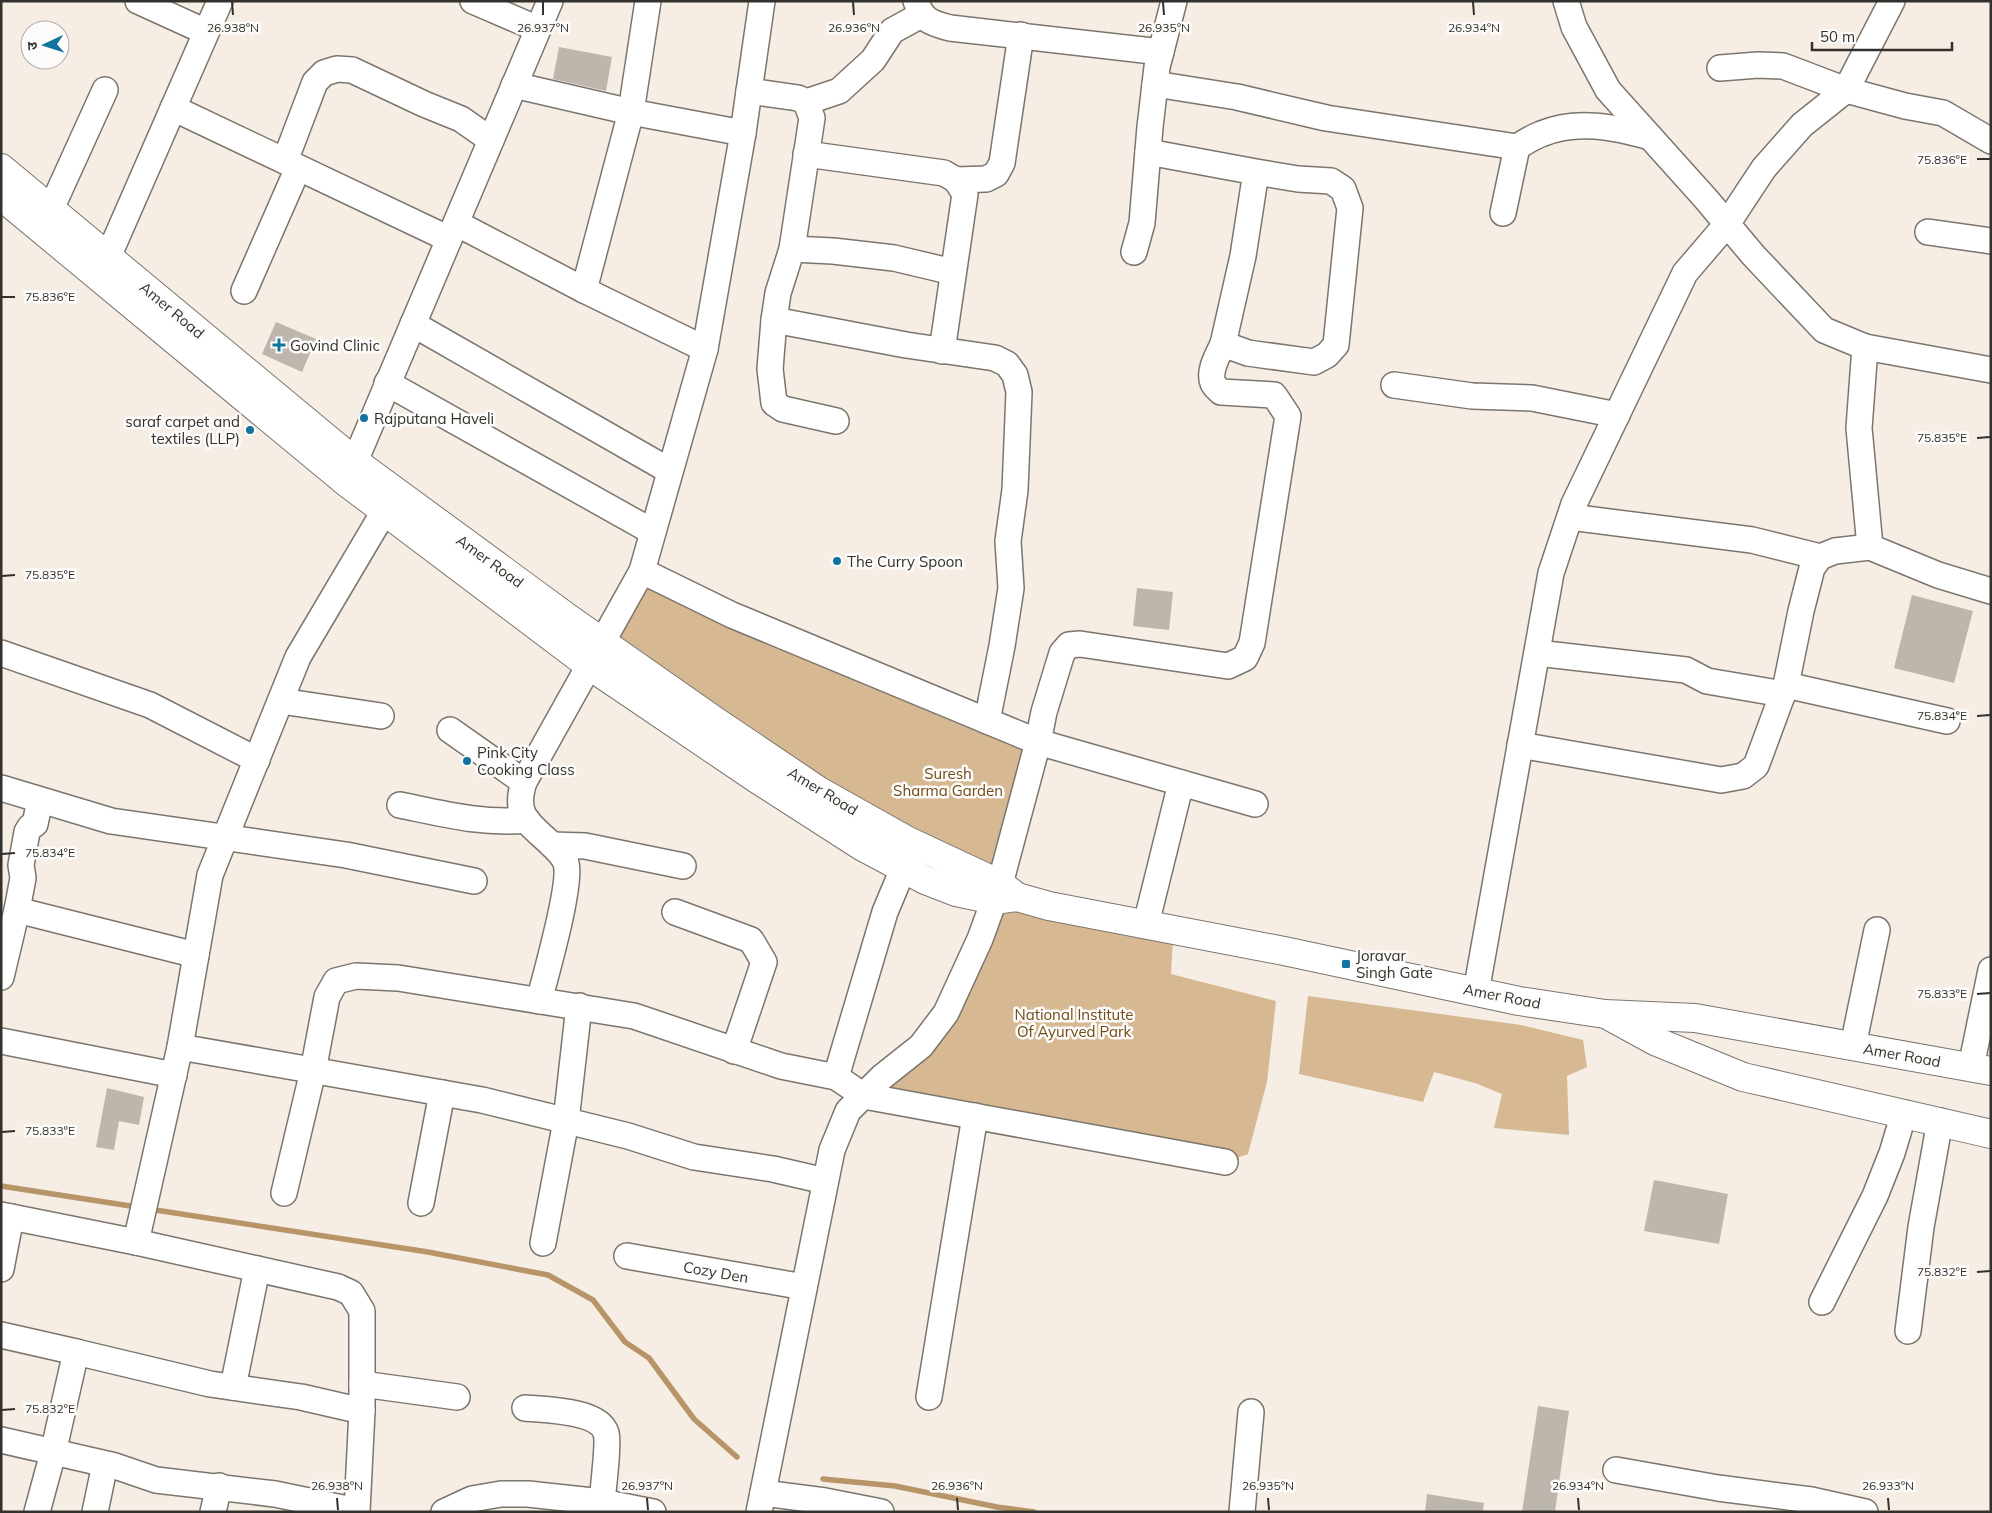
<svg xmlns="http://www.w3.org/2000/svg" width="1992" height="1513" viewBox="0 0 1992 1513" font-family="Mulish,'Noto Sans Devanagari',sans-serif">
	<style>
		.green { fill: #d6b893 }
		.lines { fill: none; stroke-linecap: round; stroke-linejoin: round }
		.stream { stroke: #b89569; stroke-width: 5.5 }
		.building { fill: #bdb6ad }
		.minor-casing { stroke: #7c756d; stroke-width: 28 }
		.major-casing { stroke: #7c756d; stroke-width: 30 }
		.minor { stroke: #fff; stroke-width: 25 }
		.major { stroke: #fff; stroke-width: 28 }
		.ticks { fill: none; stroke: #33312d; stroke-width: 2 }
		.poi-dot { fill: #1073a0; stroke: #fefcfb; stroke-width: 2 }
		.labels { text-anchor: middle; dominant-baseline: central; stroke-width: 5; stroke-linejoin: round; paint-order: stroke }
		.street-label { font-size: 15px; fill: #33312d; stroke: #fefcfb }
		.poi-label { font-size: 15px; fill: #33312d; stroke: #fefcfb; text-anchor: start }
		.park-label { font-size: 15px; fill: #6f4c17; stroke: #fefcfb }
		.ticks-label { font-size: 12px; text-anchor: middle; fill: #33312d; stroke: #fefcfb; stroke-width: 5; stroke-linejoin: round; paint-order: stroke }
	</style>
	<rect width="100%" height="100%" fill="#f6eee5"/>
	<g class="green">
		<polygon points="643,580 1032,745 997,870 913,837 609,640"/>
		<polygon points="1005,903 1173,937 1171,974 1276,1001 1267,1082 1248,1154 1231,1160 878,1091"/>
		<polygon points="1308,996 1521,1025 1583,1040 1587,1067 1567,1076 1569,1135 1494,1128 1502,1094 1475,1083 1434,1072 1423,1102 1299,1074"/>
	</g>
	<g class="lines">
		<g class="stream">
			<polyline points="1,1186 137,1207"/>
			<polyline points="149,1209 428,1252 548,1275 593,1300 625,1342 649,1358 694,1419 737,1457"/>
			<polyline points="823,1479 895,1486 997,1507 1034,1512"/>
		</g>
	</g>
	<g class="building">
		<polygon points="559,47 612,57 606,91 553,79"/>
		<polygon points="276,322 316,339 302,372 262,354"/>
		<polygon points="1137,588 1173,592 1169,630 1133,626"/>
		<polygon points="1912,595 1973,611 1954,683 1894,668"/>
		<polygon points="107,1088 144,1097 139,1125 119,1121 114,1150 96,1147"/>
		<polygon points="1654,1180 1728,1194 1719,1244 1644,1231"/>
		<polygon points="1538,1406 1569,1411 1555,1512 1522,1512"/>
		<polygon points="1427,1494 1484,1503 1483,1512 1425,1512"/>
	</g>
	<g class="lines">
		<g class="minor-casing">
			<g id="minor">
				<polyline points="138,1 206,32"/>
				<polyline points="473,1 538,29"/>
				<path d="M916 1C922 21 932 23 950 28L1161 52"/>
				<polyline points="1566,1 1574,27 1608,90 1706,199 1754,256 1824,330 1865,347 1991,370"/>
				<polyline points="1720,68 1758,65 1783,66 1846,90 1905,106 1943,113 1991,141"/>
				<path d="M1155 84 1237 97 1326 118 1517 147C1525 142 1533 137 1541 134 1577 119 1614 127 1650 137"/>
				<polyline points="514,85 631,112 743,133"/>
				<polyline points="749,91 798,98 806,102 812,118 792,249 778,293 774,320 906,345 995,358 1007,364 1015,375 1019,392 1015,490 1008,541 1011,588 1002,646 987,721"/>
				<polyline points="806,102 839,91 873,60 892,31 921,15"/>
				<polyline points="173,108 449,239"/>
				<polyline points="1148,152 1256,172 1298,179 1331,181 1343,189 1350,208 1336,345 1327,355 1314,362 1248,353 1223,344 1243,256 1256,172"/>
				<polyline points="806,154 944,173 956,180 965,194 942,351"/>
				<polyline points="285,161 315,82 324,73 337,69 352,70 424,104 461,119 491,140"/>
				<polyline points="956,180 986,179 996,174 1002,163 1021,35"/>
				<polyline points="51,209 105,90"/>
				<polyline points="1503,213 1517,147"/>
				<polyline points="456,223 584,290 631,112 648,1"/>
				<polyline points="1928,232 1991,241"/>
				<polyline points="792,249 833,251 894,258 953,272"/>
				<polyline points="1134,252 1142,223 1150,127 1157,67 1174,1"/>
				<polyline points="101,273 220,1"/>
				<polyline points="244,291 298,168"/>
				<polyline points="774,320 770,369 774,403 783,409 836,421"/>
				<polyline points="413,324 670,471"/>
				<polyline points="1865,347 1859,428 1870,547 1938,575 1991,591"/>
				<polyline points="705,349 743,133 762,1"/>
				<polyline points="387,383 653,532"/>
				<polyline points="1394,385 1472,396 1532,398 1617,415"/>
				<polyline points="347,480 550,1"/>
				<polyline points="1570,517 1752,540 1820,557"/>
				<polyline points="642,571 732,615 1038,742 1255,804"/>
				<polyline points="1,653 150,705 257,760"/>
				<polyline points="1537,653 1686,670 1707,681 1783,694"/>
				<polyline points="1786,685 1947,721"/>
				<polyline points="281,701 381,716"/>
				<polyline points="450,730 524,782"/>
				<polyline points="1520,745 1721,780 1743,776 1756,766 1786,685 1801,611 1812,568 1820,557 1835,551 1870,547"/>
				<polyline points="1,788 111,821 346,855 474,881"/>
				<path d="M400 805C444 814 481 824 527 820"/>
				<polyline points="552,845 585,846 683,866"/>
				<polyline points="17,910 196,955"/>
				<polyline points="675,912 751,940 764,962 734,1051"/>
				<polyline points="1146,924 1181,783"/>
				<polyline points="1,977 17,910 23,878 21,865 27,832 30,827 35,824 40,800"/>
				<polyline points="1476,992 1551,573 1574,504 1685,273 1727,224 1764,168 1802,125 1846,90 1892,1"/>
				<path d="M539 1001C546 974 572 884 566 863 563 855 557 850 552 845 529 823 513 816 524 782L642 571 705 349 584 290"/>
				<polyline points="1,1041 174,1075"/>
				<polyline points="1853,1046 1877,930"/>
				<polyline points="180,1047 482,1100 628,1136 694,1157 773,1169 825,1181"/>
				<polyline points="1971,1067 1991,970"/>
				<polyline points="836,1077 885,912 903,869"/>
				<polyline points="284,1193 313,1071 327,997 336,981 356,976 398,978 634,1016 781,1066 836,1077 864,1096 1225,1162"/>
				<polyline points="421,1203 442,1093"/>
				<polyline points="1,1215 136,1242 338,1287 351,1293 362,1311 362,1411 301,1397 210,1384 76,1352 53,1453 37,1512"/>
				<polyline points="136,1242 180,1047 210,875 298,657 385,510"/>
				<polyline points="543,1243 566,1121 579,1006"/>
				<polyline points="627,1256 804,1287"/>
				<polyline points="1,1269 11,1217"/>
				<polyline points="1822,1302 1875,1196 1892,1153 1904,1113"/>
				<polyline points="1908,1331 1921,1227 1940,1121"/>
				<polyline points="1,1335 76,1352"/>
				<polyline points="362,1384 457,1397"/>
				<polyline points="233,1387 257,1269"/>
				<polyline points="929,1397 975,1116"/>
				<path d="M525 1408C546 1410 599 1410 606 1433 609 1442 603 1490 602 1502"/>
				<polyline points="1,1440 115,1466 156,1480 275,1494 357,1511 362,1411"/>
				<polyline points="1616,1470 1718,1488 1811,1500 1865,1512"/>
				<polyline points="763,1493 825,1501 881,1512"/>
				<polyline points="95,1512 105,1464"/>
				<polyline points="213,1512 219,1486"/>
				<polyline points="444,1512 472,1499 501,1494 528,1494 602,1502 653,1512"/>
				<path d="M759 1512 832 1150 848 1111 882 1077 921 1046 946 1013 980 939 1000 884 1038 742 1044 712 1062 653 1069 645 1080 644 1228 666 1245 658 1252 643 1288 416 1274 395 1221 392C1219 390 1214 386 1213 383 1208 371 1218 355 1223 344"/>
				<polyline points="1242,1512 1251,1412"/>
			</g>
		</g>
		<g class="major-casing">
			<g id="major">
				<polyline points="1,168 354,461 568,618 715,721 819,791 908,841 1000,884 1017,897"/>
				<polyline points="1,196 346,482 590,666 757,779 863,847 925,880 956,892 994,900 1017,897 1049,906 1284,951 1519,1001 1605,1014 1695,1018 1991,1071"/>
				<polyline points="1611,1017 1655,1041 1743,1077 1991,1134"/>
			</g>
		</g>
		<use href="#minor" class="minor"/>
		<use href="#major" class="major"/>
	</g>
	<path class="ticks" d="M232 2 233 15M543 2V15M853 2 854 15M1163 2 1164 15M1473 2 1474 15M1977 159H1990M2 297H15M1977 438 1990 437M2 576 15 575M1977 716 1990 715M2 854 15 853M1977 994 1990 993M2 1132 15 1131M1977 1272 1990 1271M2 1410 15 1409M337 1498 338 1510M647 1498 648 1510M957 1498 958 1510M1268 1498 1269 1510M1578 1498 1579 1510M1888 1498 1889 1510"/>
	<g class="poi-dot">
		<path d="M276.5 337.5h5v5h5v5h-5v5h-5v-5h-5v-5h5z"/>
		<circle cx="364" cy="418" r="5"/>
		<circle cx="250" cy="430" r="5"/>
		<circle cx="837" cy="561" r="5"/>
		<circle cx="467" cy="761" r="5"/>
		<rect x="1341" y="959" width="10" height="10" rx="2.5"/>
	</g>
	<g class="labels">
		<g class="street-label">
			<text transform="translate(172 310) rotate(40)">Amer Road</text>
			<text transform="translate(490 561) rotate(36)">Amer Road</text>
			<text transform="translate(823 791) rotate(31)">Amer Road</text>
			<text transform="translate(1502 996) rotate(11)">Amer Road</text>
			<text transform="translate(1902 1055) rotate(10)">Amer Road</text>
			<text transform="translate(716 1272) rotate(10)">Cozy Den</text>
		</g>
		<g class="poi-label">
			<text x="290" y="345">Govind Clinic</text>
			<text x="374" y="418">Rajputana Haveli</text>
			<text x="240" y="421" text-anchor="end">saraf carpet and<tspan x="240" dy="17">textiles (LLP)</tspan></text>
			<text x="847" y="561">The Curry Spoon</text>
			<text x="477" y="752">Pink City<tspan x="477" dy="17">Cooking Class</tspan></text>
			<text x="1356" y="955">Joravar<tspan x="1356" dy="17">Singh Gate</tspan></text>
		</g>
		<g class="park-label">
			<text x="948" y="773">Suresh<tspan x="948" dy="17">Sharma Garden</tspan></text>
			<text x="1074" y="1014">National Institute<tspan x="1074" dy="17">Of Ayurved Park</tspan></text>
		</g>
	</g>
	<g class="ticks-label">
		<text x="233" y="32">26.938°N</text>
		<text x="543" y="32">26.937°N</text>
		<text x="854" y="32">26.936°N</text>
		<text x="1164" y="32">26.935°N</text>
		<text x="1474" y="32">26.934°N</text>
		<text x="1942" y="164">75.836°E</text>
		<text x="50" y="301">75.836°E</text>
		<text x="1942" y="442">75.835°E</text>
		<text x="50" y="579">75.835°E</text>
		<text x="1942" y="720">75.834°E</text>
		<text x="50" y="857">75.834°E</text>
		<text x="1942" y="998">75.833°E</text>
		<text x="50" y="1135">75.833°E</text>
		<text x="1942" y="1276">75.832°E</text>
		<text x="50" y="1413">75.832°E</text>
		<text x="337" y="1490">26.938°N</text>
		<text x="647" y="1490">26.937°N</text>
		<text x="957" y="1490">26.936°N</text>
		<text x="1268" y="1490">26.935°N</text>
		<text x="1578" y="1490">26.934°N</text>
		<text x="1888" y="1490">26.933°N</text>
	</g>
	<rect width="1992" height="1513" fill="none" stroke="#33312d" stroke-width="5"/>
	<g transform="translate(45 45) rotate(266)"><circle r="24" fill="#fefcfb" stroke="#adaba9"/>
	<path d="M0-4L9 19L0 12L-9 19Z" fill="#1073a0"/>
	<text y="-8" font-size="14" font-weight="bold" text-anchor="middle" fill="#33312d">उ</text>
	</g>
	<path d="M1812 42v8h140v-8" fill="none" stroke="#33312d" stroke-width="2.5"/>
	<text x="1820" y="42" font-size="15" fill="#33312d" stroke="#fefcfb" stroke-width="4" paint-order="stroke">50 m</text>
</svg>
